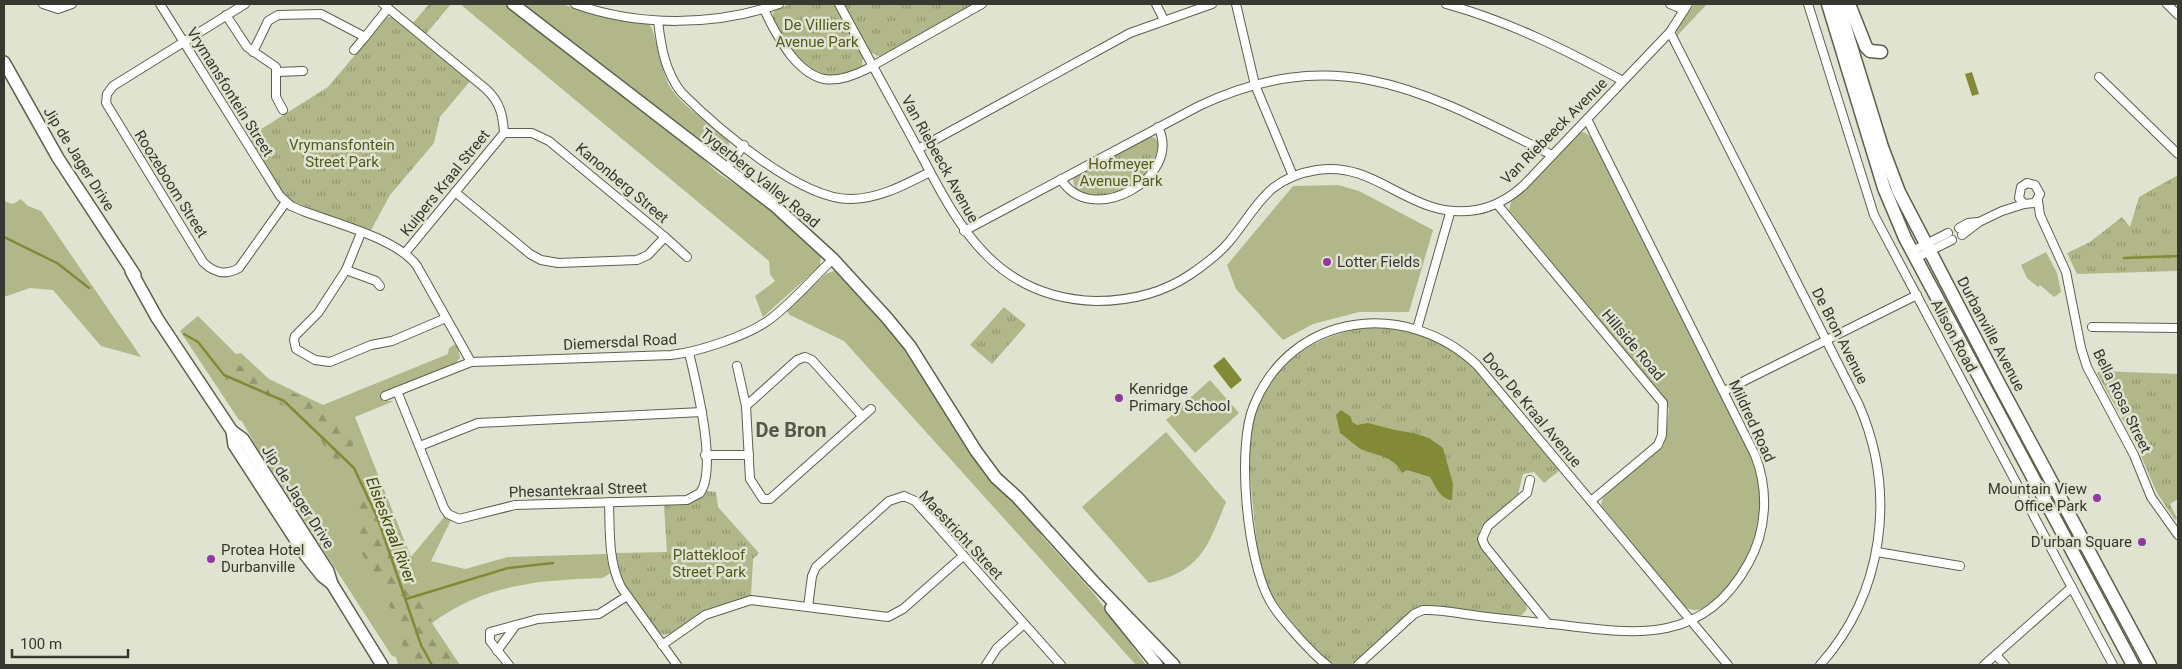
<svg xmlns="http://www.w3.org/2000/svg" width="2182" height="669" viewBox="0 0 2182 669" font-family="Roboto,sans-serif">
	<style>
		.grass { fill: #b1b788 }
		.forest { fill: url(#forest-firs) }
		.park { fill: url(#park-tufts) }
		.water { fill: #838a37 }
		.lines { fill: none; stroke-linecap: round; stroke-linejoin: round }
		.stream { stroke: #838a37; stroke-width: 2.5 }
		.street-casing { stroke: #5d604f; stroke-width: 10 }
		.secondary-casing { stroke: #5d604f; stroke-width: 14 }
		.primary-casing { stroke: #5d604f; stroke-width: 15 }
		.street { stroke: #fff; stroke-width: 8 }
		.secondary { stroke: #fff; stroke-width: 11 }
		.primary { stroke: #fff; stroke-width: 12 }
		.poi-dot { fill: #9138a4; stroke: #e0e3d0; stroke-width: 2 }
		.labels { text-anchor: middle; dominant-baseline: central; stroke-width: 5; stroke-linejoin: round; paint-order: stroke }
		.park-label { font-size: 15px; fill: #54591d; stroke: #e0e3d0 }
		.street-label { font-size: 15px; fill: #373830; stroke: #e0e3d0 }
		.poi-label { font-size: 15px; fill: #373830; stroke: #e0e3d0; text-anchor: start }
		.water-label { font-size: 16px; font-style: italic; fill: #444908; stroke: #e0e3d0 }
		.district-label { font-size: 20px; font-weight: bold; fill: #565848; stroke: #e0e3d0 }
	</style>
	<defs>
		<pattern id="forest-firs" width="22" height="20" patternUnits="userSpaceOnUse" patternTransform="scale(1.25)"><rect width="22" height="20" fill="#b1b788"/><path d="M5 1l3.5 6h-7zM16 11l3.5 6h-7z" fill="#919670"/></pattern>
		<pattern id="park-tufts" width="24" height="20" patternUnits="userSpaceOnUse" patternTransform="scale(1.25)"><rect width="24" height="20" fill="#b1b788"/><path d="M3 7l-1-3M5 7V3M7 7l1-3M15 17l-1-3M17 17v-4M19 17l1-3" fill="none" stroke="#919670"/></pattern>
	</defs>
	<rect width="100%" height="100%" fill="#e0e3d0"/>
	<g class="grass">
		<polygon points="460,4 506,4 515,10 682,140 718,173 766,205 821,255 820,266 763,317 755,296 775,281 770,274 769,261"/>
		<path d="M519 4H561L596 15 649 24C656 31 661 72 670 87 684 109 710 122 729 139V151L720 157Z"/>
		<polygon points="1695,4 1707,4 1677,36 1677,27"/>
		<path d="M1584 132 1591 137 1747 444C1757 467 1762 491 1760 516 1758 529 1755 541 1749 553 1741 572 1705 628 1682 604L1601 505 1603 497 1664 445 1669 410 1667 402 1509 210 1511 202 1579 133Z"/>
		<polygon points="1338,185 1359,191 1433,230 1409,312 1359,312 1313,324 1283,340 1236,289 1227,265 1293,186"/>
		<polygon points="21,199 28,206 41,211 141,357 101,346 53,290 30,288 4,297 4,201 13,204"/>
		<polygon points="2046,252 2057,273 2061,292 2054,297 2040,285 2038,287 2027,278 2021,265"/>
		<path d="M834 271 841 274C865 300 888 327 910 355 956 414 993 478 1043 533L1041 535 1095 595 1146 665H1136L844 341 790 315 786 310 826 274Z"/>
		<path d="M198 316 236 354 241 353 269 379 323 405 448 354 449 348 457 343 460 358 455 364 380 394 383 401H394L355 417 411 557 445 516 451 520 431 561 465 569 508 557 606 554 610 573 603 578C540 580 484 584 432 623L460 665H398L396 657 392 656 269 466 266 459 262 457 242 421 239 420 180 331Z"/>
		<polygon points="1210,380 1239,413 1195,453 1166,420"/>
		<path d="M1166 432 1226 502C1207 548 1201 571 1149 583L1082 507Z"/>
	</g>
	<g class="forest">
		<polygon points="232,364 252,368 279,388 312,400 322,408 328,420 334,425 353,432 353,449 347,453 344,459 338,462 328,453 318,435 307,425 302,412 273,402 260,389 253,392 225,379 227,369"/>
		<path d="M368 473 375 476 383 497 384 507 402 543 406 560 405 571 411 574C410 588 425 600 429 613 432 621 434 630 438 638 441 643 455 658 460 665L407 663 395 616 386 601 382 584 373 574 361 552 359 529 362 519 359 509 362 498 364 474Z"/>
	</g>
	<g class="park">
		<polygon points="429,4 451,4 426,34 413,23"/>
		<path d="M790 4H834L863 57 862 66C820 97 790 54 772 20L774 11Z"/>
		<polygon points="844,4 975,4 885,54 878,56 870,52"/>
		<polygon points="387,17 394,17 471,80 440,117 434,143 390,195 370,232 292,201 283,193 247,138 328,87"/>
		<path d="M1149 136 1155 138 1159 144C1152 173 1134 192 1104 195 1093 196 1084 195 1075 188L1073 180 1077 175Z"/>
		<polygon points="2178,175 2178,271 2077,274 2067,253 2090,242 2122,217 2130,227 2139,197"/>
		<polygon points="1004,307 1026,325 992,364 970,345"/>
		<path d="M1382 326 1416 332 1448 347 1472 365 1560 470 1544 483 1534 472 1523 474 1518 494 1484 524 1480 530 1478 538 1481 547 1525 600 1527 609 1522 615 1517 616 1420 606 1412 610 1351 665H1332C1314 645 1285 620 1272 596 1258 570 1256 537 1253 507 1251 485 1248 461 1250 439 1258 368 1315 330 1382 326Z"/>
		<polygon points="2100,371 2178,374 2178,499 2170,504 2177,518 2175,520 2157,493 2134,440 2097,373"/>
		<polygon points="707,491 716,492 718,507 759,553 753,559 751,596 703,612 672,633 663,635 657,631 622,582 615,553 667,552 664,505 694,502"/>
	</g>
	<g class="water">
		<polygon points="1972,72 1979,94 1972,96 1965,74"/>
		<polygon points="1224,357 1242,380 1231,389 1213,366"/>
		<path d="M1341 410 1351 417 1352 422 1357 425 1368 423 1395 430 1413 433 1429 438 1443 448 1453 484 1452 500C1440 499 1436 487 1430 477L1407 470 1402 473C1393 454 1373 456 1359 448 1352 443 1346 437 1340 433L1336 415Z"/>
	</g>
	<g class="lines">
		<g class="stream">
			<polyline points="4,237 57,263 89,288"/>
			<polyline points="2124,258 2178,256"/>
			<polyline points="184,334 198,342 224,375 284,401 354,468 378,519 421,645 432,665"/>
			<polyline points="406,599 508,568 553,563"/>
		</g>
		<g class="street-casing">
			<g id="street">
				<polyline points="43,4 58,9 72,4"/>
				<path d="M160 4 280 196 291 206 303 211C335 223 398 239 417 266L471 362"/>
				<path d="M245 4 113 86 107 94 106 103 203 262C214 273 225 276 239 268L286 202"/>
				<path d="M383 4 486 89C500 102 503 115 504 133L405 253"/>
				<path d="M575 4C639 27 715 26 779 4"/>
				<path d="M839 4C863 48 887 92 911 136 954 216 988 298 1096 301 1129 301 1163 293 1191 274 1204 265 1218 255 1229 242 1258 207 1266 178 1317 170 1378 160 1411 221 1476 210 1494 207 1510 198 1524 185L1670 32 1688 4"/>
				<polyline points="1156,4 1164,20"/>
				<polyline points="1236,4 1255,85 1293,176"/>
				<path d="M1446 4C1508 21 1566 50 1623 81"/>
				<polyline points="1670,4 1684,10"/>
				<polyline points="1808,4 1874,215 2113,665"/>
				<polyline points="2167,4 2178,15"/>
				<path d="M764 9C771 25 779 39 789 53 813 84 833 86 867 69L982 4"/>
				<polyline points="226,15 247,47 276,67 276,97 283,110"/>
				<path d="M658 21C661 47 665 71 681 92 716 127 801 201 852 199 881 198 904 185 930 172"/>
				<path d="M1670 32 1859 405C1897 493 1884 593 1820 665"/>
				<polyline points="354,50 365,37"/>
				<polyline points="253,52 268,21 278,15 321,14 365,37 388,8"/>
				<polyline points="277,72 303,71"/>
				<polyline points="2099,77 2178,154"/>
				<polyline points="918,149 1130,33 1212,4"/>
				<polyline points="726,169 744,145"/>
				<path d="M1061 179C1090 229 1184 178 1158 127"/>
				<polyline points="455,192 530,254 541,260 558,263 637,260 648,255 665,237 549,141 532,133 504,133"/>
				<polyline points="2038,201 2040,215 2066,272 2081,348 2087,367 2134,455 2151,497 2178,535"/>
				<polyline points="1497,204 1663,403 1662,435 1658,445 1591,501"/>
				<polyline points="1959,228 1968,223 1978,222"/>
				<path d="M964 231 1199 106C1339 40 1427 93 1552 155"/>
				<polyline points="361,233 346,270 318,313 295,336 294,340 296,349 315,360 330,362 371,345 392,341 446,318"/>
				<polyline points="1962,235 1979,222 2002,211 2024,204 2035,203 2040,194 2035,185 2027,183 2021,187 2019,198 2024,204"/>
				<polyline points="665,237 687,257"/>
				<polyline points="1912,251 1948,233"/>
				<polyline points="1916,258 1952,240"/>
				<polyline points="346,270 376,281 380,286"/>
				<polyline points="2092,327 2178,328"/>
				<polyline points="1417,329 1450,213"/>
				<polyline points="737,366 746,406 750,479 763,499 770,499 871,409"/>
				<path d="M397 391 444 508 448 514 459 519 515 505 687 500 700 493C718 469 696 382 689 353"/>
				<polyline points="1724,391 1917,295"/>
				<path d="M385 396 471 362 671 355C698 352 747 336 769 320 792 303 812 279 833 259"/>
				<polyline points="746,406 797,360 805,357 812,360 862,416"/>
				<polyline points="420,446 478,423 702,412"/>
				<polyline points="705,455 749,455"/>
				<polyline points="1530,480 1527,493 1488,526 1482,539 1485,546 1548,624"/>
				<path d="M609 502C610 531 608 561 621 587L677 665"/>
				<polyline points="1877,552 1960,566"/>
				<polyline points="808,607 812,576 816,567 889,501 904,496 915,501 1061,665"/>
				<polyline points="662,645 705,615 751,600 888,617 903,609 963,556"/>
				<polyline points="497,651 516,625"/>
				<polyline points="1996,655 2005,665"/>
				<polyline points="509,665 490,641 490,632 538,619 599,614 627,596"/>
				<polyline points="986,665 997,648 1024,624"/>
				<path d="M1327 665C1313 655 1278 616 1270 601 1247 561 1236 447 1254 405 1293 311 1407 299 1477 365L1728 665"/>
				<path d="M1358 665 1414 614 1423 610C1439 609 1456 613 1472 615 1502 619 1532 622 1562 625 1639 635 1704 643 1748 564 1767 531 1769 490 1755 455L1587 119"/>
				<polyline points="1984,665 2072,587"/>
			</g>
		</g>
		<g class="secondary-casing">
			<g id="secondary">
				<polyline points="513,4 775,206 833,259 887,318 910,346 976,451 996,478 1017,497 1093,581 1174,665"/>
				<polyline points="4,62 58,158 135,275"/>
				<polyline points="131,271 157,318 232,431 243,439 328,571 332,584 382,665"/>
				<polyline points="232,431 234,445 306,556 322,576 332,584"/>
				<polyline points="1111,608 1157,665"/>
			</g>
		</g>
		<g class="primary-casing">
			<g id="primary">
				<polyline points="1828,4 1884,188 1905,238 2133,665"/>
				<polyline points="1838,4 1882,147 1899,192 1998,382 2150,665"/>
				<polyline points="1849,4 1866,47 1870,51 1881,52"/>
			</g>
		</g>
		<use href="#street" class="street"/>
		<use href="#secondary" class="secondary"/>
		<use href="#primary" class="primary"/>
	</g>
	<g class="poi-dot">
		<circle cx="1327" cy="262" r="5"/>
		<circle cx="1119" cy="398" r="5"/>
		<circle cx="2097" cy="498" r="5"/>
		<circle cx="2142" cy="542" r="5"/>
		<circle cx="211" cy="559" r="5"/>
	</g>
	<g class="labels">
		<g class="park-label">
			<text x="817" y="25">De Villiers<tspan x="817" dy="17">Avenue Park</tspan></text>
			<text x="342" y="145">Vrymansfontein<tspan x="342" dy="17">Street Park</tspan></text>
			<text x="1121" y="164">Hofmeyer<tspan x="1121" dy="17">Avenue Park</tspan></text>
			<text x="709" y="555">Plattekloof<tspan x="709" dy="17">Street Park</tspan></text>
		</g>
		<g class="street-label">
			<text transform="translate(230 92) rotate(58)">Vrymansfontein Street</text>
			<text transform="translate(1554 131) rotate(-45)">Van Riebeeck Avenue</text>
			<text transform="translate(79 159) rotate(58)">Jip de Jager Drive</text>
			<text transform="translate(940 159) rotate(61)">Van Riebeeck Avenue</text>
			<text transform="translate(760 178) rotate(39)">Tygerberg Valley Road</text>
			<text transform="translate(445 183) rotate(-51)">Kuipers Kraal Street</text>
			<text transform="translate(622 183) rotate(40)">Kanonberg Street</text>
			<text transform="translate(171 184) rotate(58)">Roozeboom Street</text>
			<text transform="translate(1991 334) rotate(62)">Durbanville Avenue</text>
			<text transform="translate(1840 336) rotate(63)">De Bron Avenue</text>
			<text transform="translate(1954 336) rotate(62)">Alison Road</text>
			<text transform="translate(620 342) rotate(-3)">Diemersdal Road</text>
			<text transform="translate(1633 345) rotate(50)">Hillside Road</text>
			<text transform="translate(2122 401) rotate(64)">Bella Rosa Street</text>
			<text transform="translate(1532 410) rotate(50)">Door De Kraal Avenue</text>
			<text transform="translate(1752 421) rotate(65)">Mildred Road</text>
			<text transform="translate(578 490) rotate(-2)">Phesantekraal Street</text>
			<text transform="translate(298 497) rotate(57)">Jip de Jager Drive</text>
			<text transform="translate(961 535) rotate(47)">Maestricht Street</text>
		</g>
		<g class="poi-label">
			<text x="1337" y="262">Lotter Fields</text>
			<text x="1129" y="389">Kenridge<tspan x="1129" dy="17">Primary School</tspan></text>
			<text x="2087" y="489" text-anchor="end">Mountain View<tspan x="2087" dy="17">Office Park</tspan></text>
			<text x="2132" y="542" text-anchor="end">D'urban Square</text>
			<text x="221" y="550">Protea Hotel<tspan x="221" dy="17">Durbanville</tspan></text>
		</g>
		<g class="water-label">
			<text transform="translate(391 530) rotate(69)">Elsieskraal River</text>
		</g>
		<g class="district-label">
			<text x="791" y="430">De Bron</text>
		</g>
	</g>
	<rect width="2182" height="669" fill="none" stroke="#373830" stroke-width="10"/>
	<path d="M12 649v8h116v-8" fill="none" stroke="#373830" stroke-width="2.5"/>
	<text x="20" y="649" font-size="15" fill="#373830" stroke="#e0e3d0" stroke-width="4" paint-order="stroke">100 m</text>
</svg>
